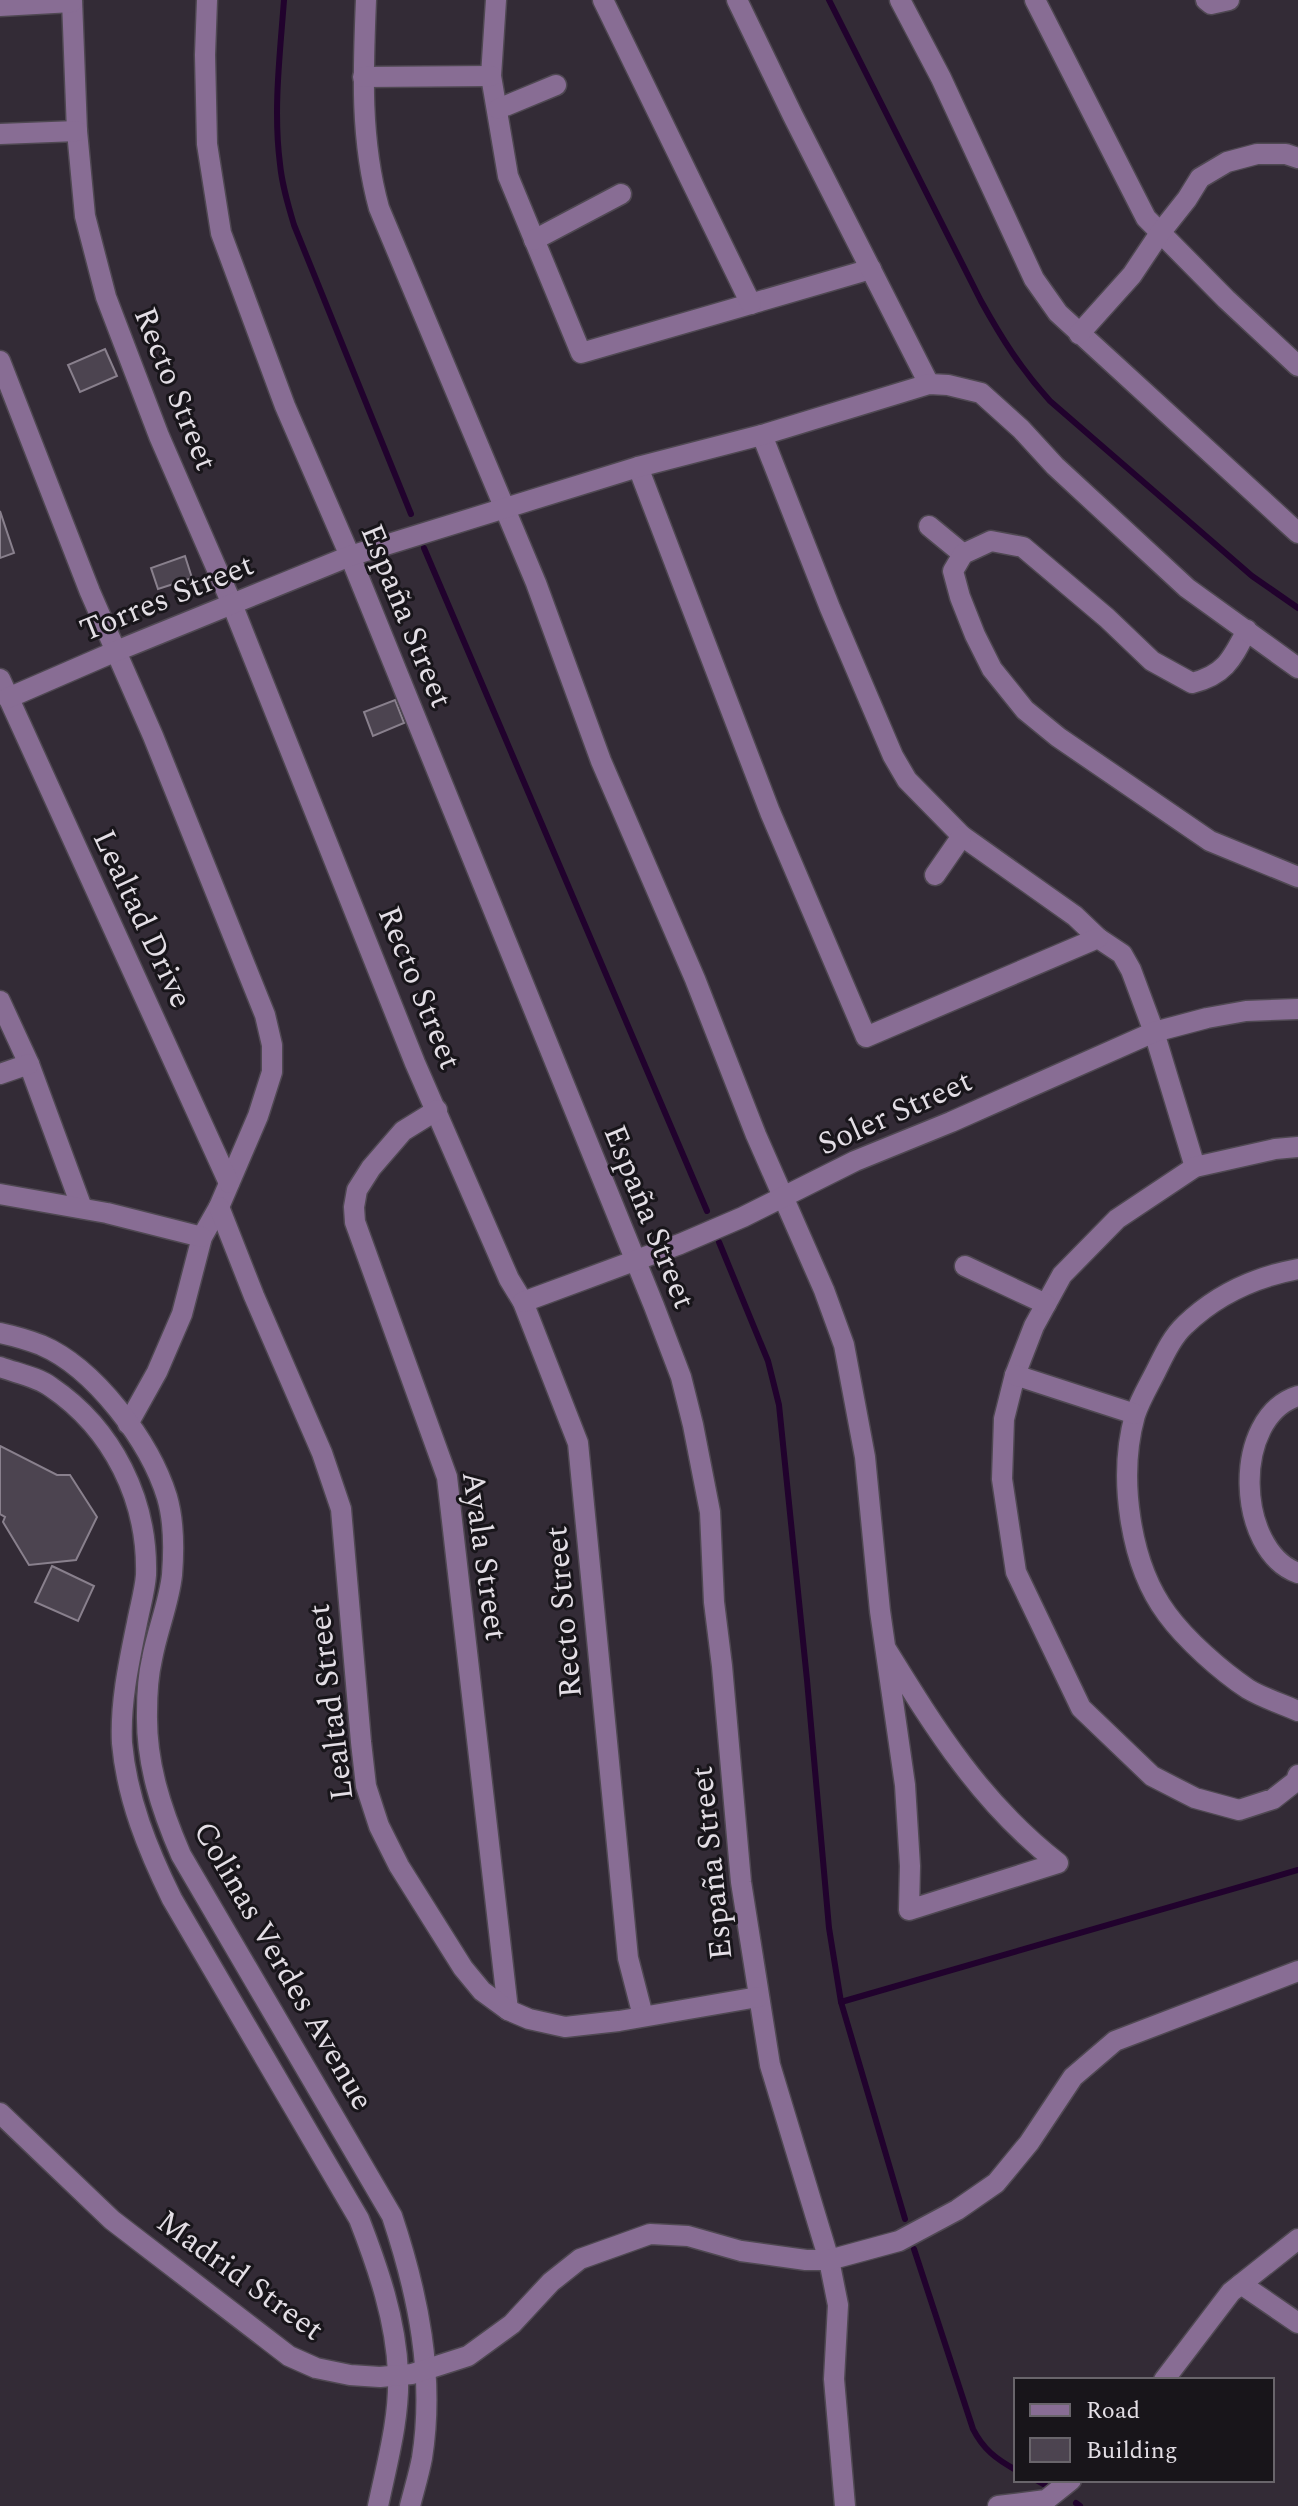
<svg xmlns="http://www.w3.org/2000/svg" width="1298" height="2506" viewBox="0 0 1298 2506" font-family="Spectral,serif">
	<style>
		.lines { fill: none; stroke-linecap: round; stroke-linejoin: round }
		.stream { stroke: #21022d; stroke-width: 6 }
		.building { fill: #4c4450; stroke: #89808d; stroke-width: 2 }
		.minor-casing { stroke: #4f4852; stroke-width: 23 }
		.minor { stroke: #886d94; stroke-width: 20 }
		.labels { text-anchor: middle; dominant-baseline: central; stroke-width: 6; stroke-linejoin: round; paint-order: stroke }
		.street-label { font-size: 32px; fill: #e3dee5; stroke: #18151a }
	</style>
	<rect width="100%" height="100%" fill="#332b36"/>
	<g class="lines">
		<g class="stream">
			<path d="M284 0C280 54 273 110 280 164 282 185 288 205 294 225L411 514"/>
			<path d="M829 0 981 301C1002 339 1021 369 1050 401L1252 576 1298 608"/>
			<polyline points="424,548 707,1211"/>
			<polyline points="719,1242 768,1361 779,1405 807,1680 829,1928 841,2002 905,2219"/>
			<polyline points="841,2002 1298,1870"/>
			<path d="M914 2249 973 2429C983 2449 996 2459 1016 2470"/>
			<polyline points="1036,2480 1045,2485"/>
			<polyline points="1076,2503 1080,2506"/>
		</g>
	</g>
	<g class="building">
		<polygon points="105,349 117,376 80,392 68,365"/>
		<polygon points="0,511 14,553 0,558"/>
		<polygon points="185,556 192,578 158,589 151,568"/>
		<polygon points="395,700 404,723 373,736 364,712"/>
		<polygon points="0,1446 57,1475 70,1475 97,1517 76,1560 29,1565 3,1522 5,1517 0,1514"/>
		<polygon points="52,1566 94,1586 78,1621 35,1602"/>
	</g>
	<g class="lines">
		<g class="minor-casing">
			<g id="minor">
				<polyline points="72,0 77,131 85,216 106,297 159,436 232,604 415,1063 509,1279 523,1302 578,1443 628,1958 643,2016"/>
				<polyline points="207,0 205,55 207,144 221,233 285,406 350,556 654,1306 681,1377 693,1425 710,1512 714,1602 722,1666 741,1882 770,2065 829,2260 838,2305 834,2379 845,2506"/>
				<path d="M366 0C363 71 360 139 379 208L536 583 601 761 695 979 756 1135 824 1290 844 1345 865 1457 880 1611 905 1785 910 1866 909 1910 1058 1863C981 1803 936 1730 886 1649"/>
				<polyline points="496,0 491,76 508,176 581,353 871,269"/>
				<polyline points="603,0 751,304"/>
				<polyline points="737,0 793,116 929,384"/>
				<polyline points="900,0 941,78 1034,279 1058,313 1298,533"/>
				<polyline points="1035,0 1146,218 1226,299 1298,366"/>
				<polyline points="1206,0 1211,4 1229,0"/>
				<polyline points="0,6 72,2"/>
				<polyline points="363,77 491,76"/>
				<polyline points="498,109 556,85"/>
				<polyline points="0,134 77,131"/>
				<polyline points="534,240 621,194"/>
				<polyline points="1079,334 1132,275 1160,233 1187,199 1200,178 1227,162 1257,154 1286,154 1298,158"/>
				<polyline points="0,361 90,592 153,736 265,1015 272,1045 272,1072 258,1116 219,1207 202,1237 182,1314 157,1372 128,1424"/>
				<polyline points="762,435 830,608 893,756 907,780 962,836 1075,916 1098,938 1122,954 1131,970 1154,1032 1195,1167"/>
				<polyline points="638,467 770,812 866,1037 1098,938"/>
				<polyline points="929,526 963,554"/>
				<path d="M1247 630C1232 659 1225 675 1192 683L1152 661 1107 618 1023 547 991 541 963 554 953 571 960 597 975 635 992 669 1025 710 1058 737 1210 841 1298 877"/>
				<polyline points="0,679 229,1183"/>
				<polyline points="8,698 114,652 350,556 638,467 762,435 929,384 948,385 981,393 1021,429 1055,466 1187,588 1298,668"/>
				<polyline points="935,875 962,836"/>
				<polyline points="0,1001 29,1064 82,1208"/>
				<polyline points="0,1074 29,1064"/>
				<polyline points="437,1110 403,1131 371,1168 357,1190 354,1207 355,1222 447,1477 508,2010"/>
				<polyline points="1298,1147 1275,1149 1195,1167 1117,1219 1062,1275 1034,1326 1015,1375 1004,1419 1002,1479 1016,1572 1081,1708 1152,1776 1195,1798 1239,1810 1273,1799 1296,1781 1298,1775"/>
				<polyline points="0,1194 107,1213 202,1237"/>
				<polyline points="219,1207 254,1296 322,1453 341,1509 361,1742 366,1786 379,1826 399,1866 463,1968 482,1991 508,2010 529,2019 565,2027 619,2021 758,1997"/>
				<polyline points="965,1266 1046,1304"/>
				<path d="M1298 1269C1255 1277 1217 1294 1185 1325 1172 1337 1164 1355 1156 1371 1149 1385 1140 1400 1135 1415 1118 1476 1129 1563 1167 1614 1186 1640 1221 1671 1248 1689 1263 1698 1282 1704 1298 1711"/>
				<polyline points="523,1302 680,1244 743,1217 855,1161 951,1122 1154,1032 1207,1018 1246,1011 1298,1009"/>
				<path d="M0 1333C14 1336 28 1340 41 1345 95 1368 150 1442 167 1497 174 1521 174 1550 172 1575 169 1603 157 1631 152 1659 148 1676 147 1696 147 1713 146 1763 161 1809 181 1855L392 2216C418 2294 435 2376 422 2458 419 2474 414 2490 410 2506"/>
				<path d="M0 1367C16 1373 38 1377 51 1387 113 1429 148 1500 146 1575 145 1590 140 1607 137 1623 129 1662 120 1703 122 1743 127 1799 148 1850 172 1899L359 2219C378 2268 396 2320 398 2373 400 2417 387 2463 378 2506"/>
				<polyline points="1015,1375 1135,1414"/>
				<path d="M1298 1396C1231 1417 1236 1551 1298 1573"/>
				<polyline points="0,2113 112,2220 289,2356 316,2368 350,2375 380,2377 412,2374 468,2356 512,2324 551,2282 580,2259 650,2234 688,2236 741,2251 806,2260 829,2260 899,2241 957,2210 996,2183 1029,2143 1073,2077 1115,2041 1298,1971"/>
				<polyline points="1241,2284 1298,2323"/>
				<polyline points="1164,2380 1231,2292 1298,2239"/>
				<polyline points="998,2506 1046,2500 1071,2480"/>
			</g>
		</g>
		<use href="#minor" class="minor"/>
	</g>
	<g class="labels">
		<g class="street-label">
			<text transform="translate(175 389) rotate(68)">Recto Street</text>
			<text transform="translate(167 598) rotate(-22)">Torres Street</text>
			<text transform="translate(406 616) rotate(68)">España Street</text>
			<text transform="translate(142 919) rotate(65)">Lealtad Drive</text>
			<text transform="translate(419 988) rotate(68)">Recto Street</text>
			<text transform="translate(895 1113) rotate(-24)">Soler Street</text>
			<text transform="translate(649 1217) rotate(68)">España Street</text>
			<text transform="translate(484 1556) rotate(82)">Ayala Street</text>
			<text transform="translate(564 1612) rotate(-95)">Recto Street</text>
			<text transform="translate(331 1702) rotate(-97)">Lealtad Street</text>
			<text transform="translate(712 1863) rotate(-96)">España Street</text>
			<text transform="translate(283 1966) rotate(60)">Colinas Verdes Avenue</text>
			<text transform="translate(240 2276) rotate(36)">Madrid Street</text>
		</g>
	</g>
	<rect x="1014" y="2378" width="260" height="104" fill="#18151a" stroke="#69656b" stroke-width="2"/>
	<rect x="1030" y="2404" width="40" height="12" fill="#886d94" stroke="#69656b" stroke-width="2"/>
	<text x="1086" y="2418" font-size="24" fill="#e3dee5">Road</text>
	<rect x="1030" y="2438" width="40" height="24" fill="#4c4450" stroke="#69656b" stroke-width="2"/>
	<text x="1086" y="2458" font-size="24" fill="#e3dee5">Building</text>
</svg>
